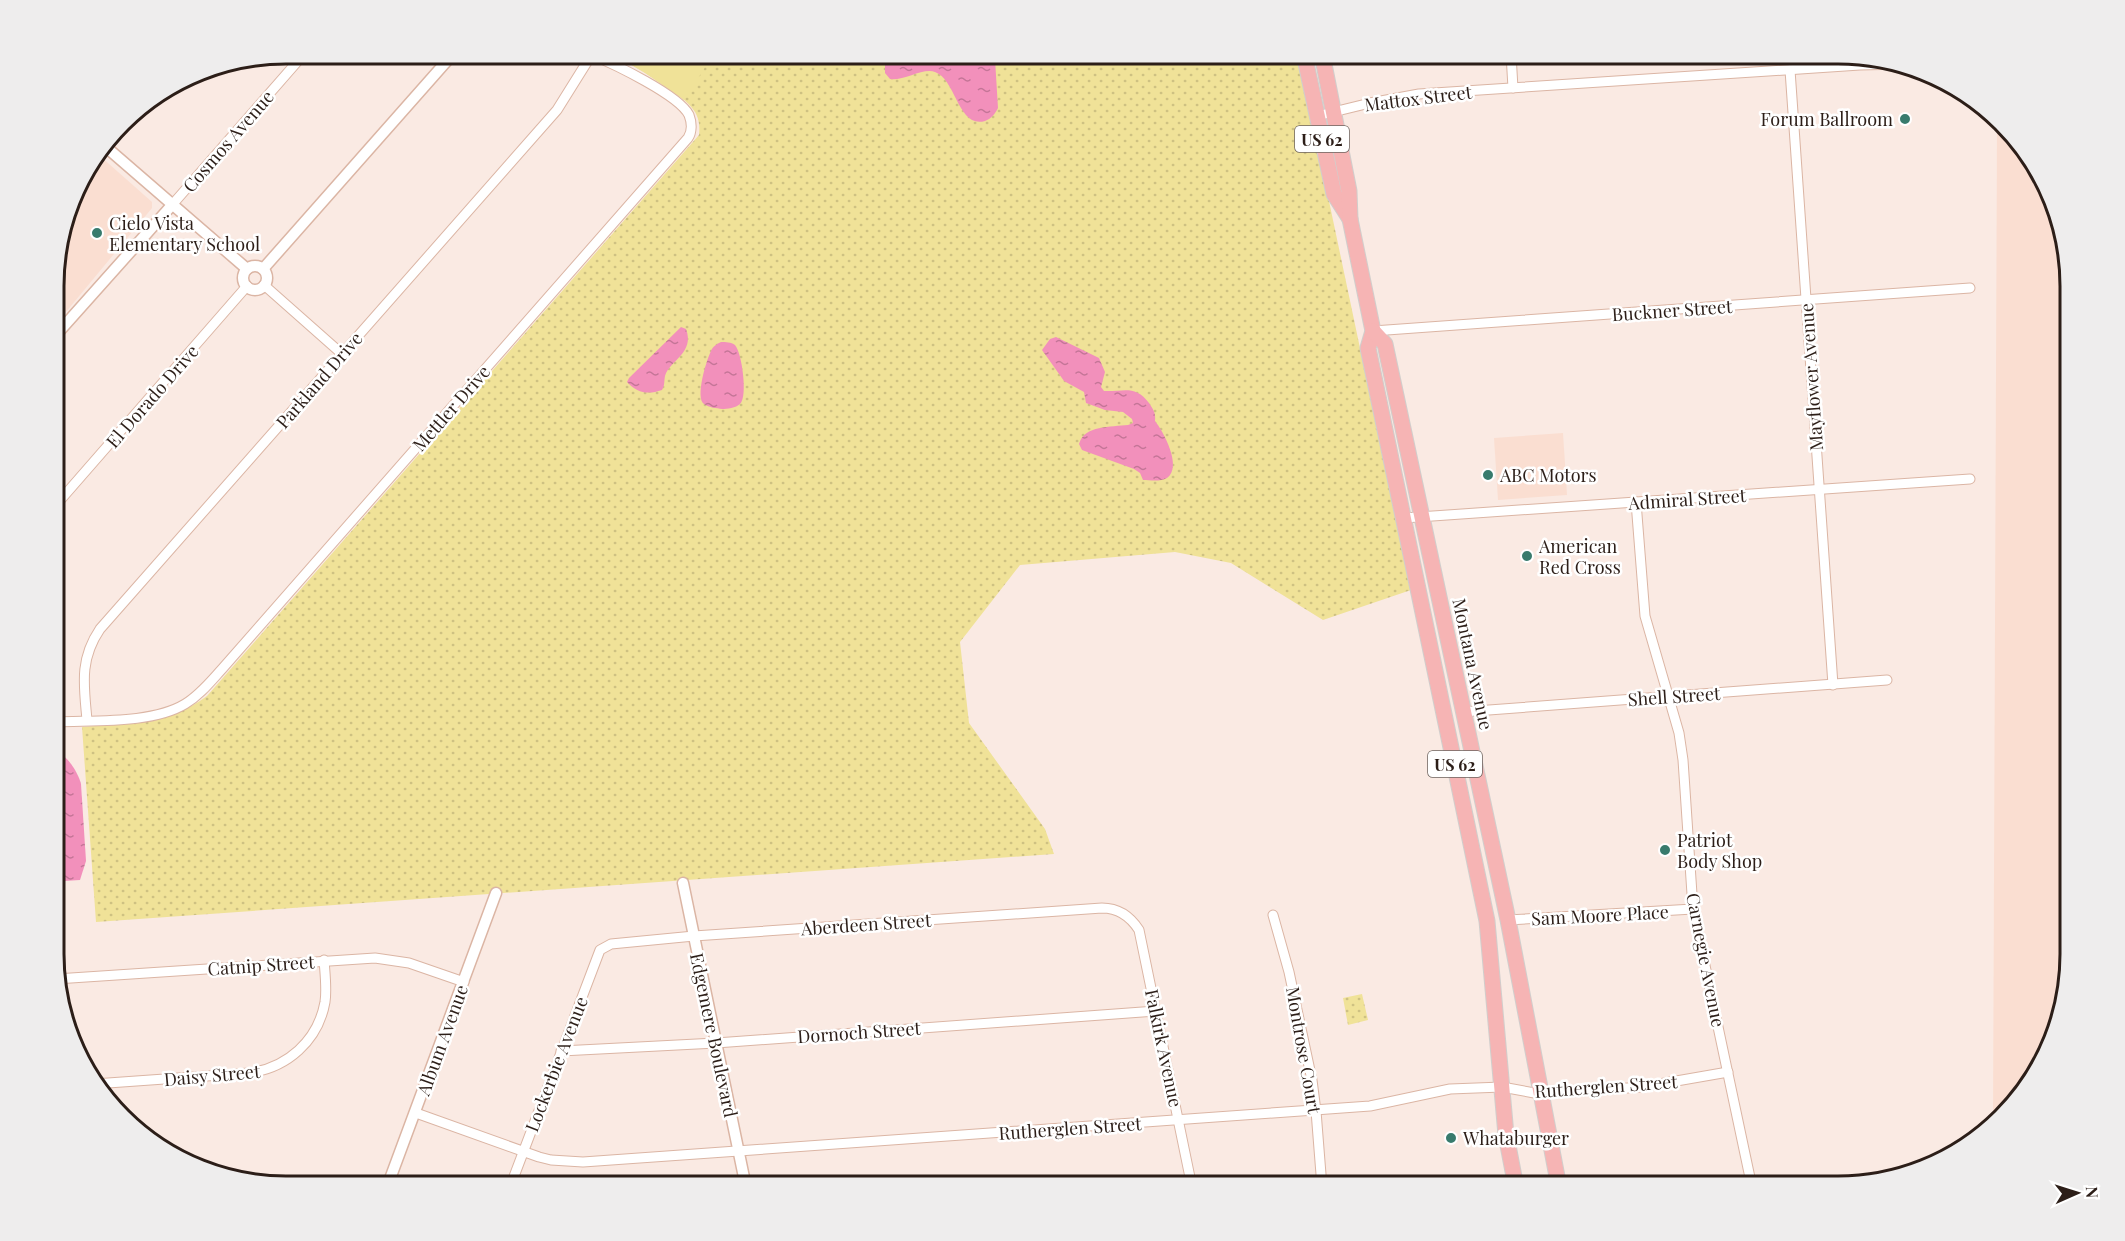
<svg xmlns="http://www.w3.org/2000/svg" width="2125" height="1241" viewBox="0 0 2125 1241" font-family="'Playfair Display',serif">
	<style>
		.built { fill: #faded1 }
		.grass { fill: url(#grass-dots) }
		.green { fill: #f0e298 }
		.water { fill: url(#water-ripples) }
		.lines { fill: none; stroke-linecap: round; stroke-linejoin: round }
		.minor-casing { stroke: #dbb5a4; stroke-width: 11 }
		.tertiary-casing { stroke: #dbb5a4; stroke-width: 13 }
		.trunk-casing { stroke: #d1cecc; stroke-width: 17 }
		.minor { stroke: #fff; stroke-width: 9 }
		.tertiary { stroke: #fff; stroke-width: 10 }
		.trunk { stroke: #f6b4b4; stroke-width: 15 }
		.poi-dot { fill: #387b6d; stroke: #fff; stroke-width: 2 }
		.labels { text-anchor: middle; dominant-baseline: central; stroke-width: 5; stroke-linejoin: round; paint-order: stroke }
		.shield { fill: #fff; stroke: #6b625d; stroke-width: 1.5 }
		.shield-label { font-size: 16px; font-weight: bold; fill: #2c1e18 }
		.street-label { font-size: 18px; fill: #2c1e18; stroke: #fff }
		.poi-label { font-size: 18px; fill: #2c1e18; stroke: #fff; text-anchor: start }
		.rim { fill: none; stroke: #2c1e18; stroke-width: 3 }
	</style>
	<defs>
		<pattern id="grass-dots" width="8" height="8" patternUnits="userSpaceOnUse" patternTransform="scale(1.5)"><rect width="8" height="8" fill="#f0e298"/><path d="M2 2h.1M6 6h.1" fill="none" stroke="#cec182" stroke-width="1.8" stroke-linecap="round"/></pattern>
		<pattern id="water-ripples" width="26" height="14" patternUnits="userSpaceOnUse" patternTransform="scale(1.5)"><rect width="26" height="14" fill="#f290bb"/><path d="M2 4q2-2 4 0t4 0M15 11q2-2 4 0t4 0" fill="none" stroke="#c47597"/></pattern>
	</defs>
	<rect width="100%" height="100%" fill="#faeae3"/>
	<g class="built">
		<polygon points="1997,125 2032,158 2059,212 2070,271 2071,969 2040,1071 2003,1119 1993,1127"/>
		<polygon points="100,156 152,202 152,208 56,324 56,257 78,184"/>
		<polygon points="1563,433 1567,495 1498,500 1494,438"/>
	</g>
	<g class="grass">
		<path d="M613 54H1298L1411 590 1323 620 1231 563 1175 552 1020 565 960 642 969 723 1045 829 1054 854 96 922 82 727C131 723 166 726 207 696L699 135C700 125 699 116 692 108 678 90 633 66 613 54Z"/>
		<polygon points="1362,994 1368,1020 1348,1025 1343,998"/>
	</g>
	<polygon class="green" points="613,54 710,54 704,69 684,100 645,73"/>
	<g class="water">
		<path d="M885 54H992L995 59 998 108C995 114 991 119 985 121 958 129 956 79 935 72 924 67 904 81 890 79L885 73Z"/>
		<path d="M681 327 686 329C695 353 670 360 665 376 664 381 665 385 662 390 648 395 637 393 627 382L629 378Z"/>
		<path d="M1056 337 1099 358 1105 372 1101 387 1104 391C1123 392 1135 384 1149 403 1153 409 1156 413 1155 421 1163 431 1183 467 1167 478 1160 482 1150 480 1143 480L1140 473 1134 469 1082 450 1079 444C1084 425 1111 427 1128 425L1133 423 1132 419 1123 412 1105 410 1086 403 1084 392 1064 381 1042 350 1050 339Z"/>
		<path d="M721 342C726 342 731 342 735 345 742 353 748 397 740 404 736 408 727 409 722 409 717 408 709 408 704 404 695 398 706 361 711 351 713 346 717 344 721 342Z"/>
		<path d="M56 752C67 755 78 772 81 784L86 861 80 880 64 881 56 876Z"/>
	</g>
	<g class="lines">
		<g class="minor-casing">
			<g id="minor">
				<polyline points="1511,54 1513,88"/>
				<polyline points="1790,70 1833,685"/>
				<polyline points="1325,114 1370,103 1419,94 1860,65 1903,64"/>
				<polyline points="172,205 304,54"/>
				<polyline points="264,285 342,354"/>
				<polyline points="1373,331 1970,288"/>
				<polyline points="1636,502 1645,616 1679,733 1683,760 1693,909 1752,1187"/>
				<polyline points="56,505 247,286"/>
				<polyline points="1404,518 1970,479"/>
				<polyline points="1462,712 1887,680"/>
				<path d="M87 720C84 686 79 660 100 629L557 110 592 54"/>
				<path d="M56 722C94 720 152 724 185 704 200 695 211 681 222 669L688 138C692 132 692 123 689 115 679 95 614 64 592 55"/>
				<polyline points="1273,915 1289,972 1312,1080 1316,1111 1322,1187"/>
				<polyline points="1508,920 1693,909"/>
				<polyline points="56,979 375,958 409,963 464,982"/>
				<polyline points="561,1051 716,1043 1156,1011"/>
				<path d="M94 1084 249 1073C287 1068 318 1041 325 1002 327 989 325 974 324 960"/>
				<polyline points="416,1113 539,1157 551,1160 583,1162 1370,1106 1450,1089 1502,1087 1540,1094 1642,1087 1728,1072"/>
				<polyline points="249,1182 280,1183 305,1187"/>
				<path d="M510 1187 600 950 611 944 694 936 1102 908C1118 908 1130 916 1139 930L1192 1187"/>
			</g>
		</g>
		<g class="tertiary-casing">
			<g id="tertiary">
				<polyline points="106,147 247,269"/>
				<circle cx="255" cy="278" r="12"/>
				<polyline points="263,269 453,54"/>
				<polyline points="56,335 172,205"/>
				<polyline points="683,883 746,1187"/>
				<polyline points="387,1187 496,893"/>
			</g>
		</g>
		<g class="trunk-casing">
			<g id="trunk">
				<polyline points="1304,54 1334,194 1350,219"/>
				<polyline points="1322,54 1349,191 1350,219 1373,331 1368,348 1487,921 1506,1135 1516,1187"/>
				<polyline points="1373,331 1385,344 1508,920 1559,1187"/>
			</g>
		</g>
		<use href="#minor" class="minor"/>
		<use href="#tertiary" class="tertiary"/>
		<use href="#trunk" class="trunk"/>
	</g>
	<g class="poi-dot">
		<circle cx="1905" cy="119" r="6"/>
		<circle cx="97" cy="233" r="6"/>
		<circle cx="1488" cy="475" r="6"/>
		<circle cx="1527" cy="556" r="6"/>
		<circle cx="1665" cy="850" r="6"/>
		<circle cx="1451" cy="1138" r="6"/>
	</g>
	<g class="labels">
		<g class="shield">
			<rect x="1295" y="126" width="54" height="26" rx="4.5"/>
			<rect x="1428" y="751" width="54" height="26" rx="4.5"/>
		</g>
		<g class="shield-label">
			<text x="1322" y="139">US 62</text>
			<text x="1455" y="764">US 62</text>
		</g>
		<g class="street-label">
			<text transform="translate(1418 98) rotate(-7)">Mattox Street</text>
			<text transform="translate(228 141) rotate(-49)">Cosmos Avenue</text>
			<text transform="translate(1672 310) rotate(-4)">Buckner Street</text>
			<text transform="translate(1811 377) rotate(-94)">Mayflower Avenue</text>
			<text transform="translate(319 380) rotate(-49)">Parkland Drive</text>
			<text transform="translate(152 396) rotate(-49)">El Dorado Drive</text>
			<text transform="translate(451 408) rotate(-49)">Mettler Drive</text>
			<text transform="translate(1687 499) rotate(-4)">Admiral Street</text>
			<text transform="translate(1473 664) rotate(78)">Montana Avenue</text>
			<text transform="translate(1674 696) rotate(-4)">Shell Street</text>
			<text transform="translate(1600 915) rotate(-3)">Sam Moore Place</text>
			<text transform="translate(866 924) rotate(-4)">Aberdeen Street</text>
			<text transform="translate(1706 960) rotate(79)">Carnegie Avenue</text>
			<text transform="translate(261 965) rotate(-4)">Catnip Street</text>
			<text transform="translate(859 1032) rotate(-4)">Dornoch Street</text>
			<text transform="translate(714 1035) rotate(78)">Edgemere Boulevard</text>
			<text transform="translate(442 1040) rotate(-70)">Album Avenue</text>
			<text transform="translate(1164 1048) rotate(78)">Falkirk Avenue</text>
			<text transform="translate(1304 1050) rotate(80)">Montrose Court</text>
			<text transform="translate(556 1064) rotate(-69)">Lockerbie Avenue</text>
			<text transform="translate(212 1075) rotate(-5)">Daisy Street</text>
			<text transform="translate(1606 1086) rotate(-4)">Rutherglen Street</text>
			<text transform="translate(1070 1128) rotate(-4)">Rutherglen Street</text>
		</g>
		<g class="poi-label">
			<text x="1893" y="119" text-anchor="end">Forum Ballroom</text>
			<text x="109" y="223">Cielo Vista<tspan x="109" dy="21">Elementary School</tspan></text>
			<text x="1500" y="475">ABC Motors</text>
			<text x="1539" y="546">American<tspan x="1539" dy="21">Red Cross</tspan></text>
			<text x="1677" y="840">Patriot<tspan x="1677" dy="21">Body Shop</tspan></text>
			<text x="1463" y="1138">Whataburger</text>
		</g>
	</g>
	<path d="M0 0H2125V1241H0ZM286 64H1838A222 222 0 0 1 2060 286V954A222 222 0 0 1 1838 1176H286A222 222 0 0 1 64 954V286A222 222 0 0 1 286 64Z" fill="#eeeded" fill-rule="evenodd"/>
	<path class="rim" d="M286 64H1838A222 222 0 0 1 2060 286V954A222 222 0 0 1 1838 1176H286A222 222 0 0 1 64 954V286A222 222 0 0 1 286 64Z"/>
	<g transform="translate(2077 1193) rotate(87)" stroke="#ffffff" stroke-width="4.5" paint-order="stroke">
	<path d="M0-4.5L10 22L0 15L-10 22Z" fill="#2c1e18"/>
	<text y="-9" font-size="16" font-weight="bold" text-anchor="middle" fill="#2c1e18">N</text>
	</g>
</svg>
